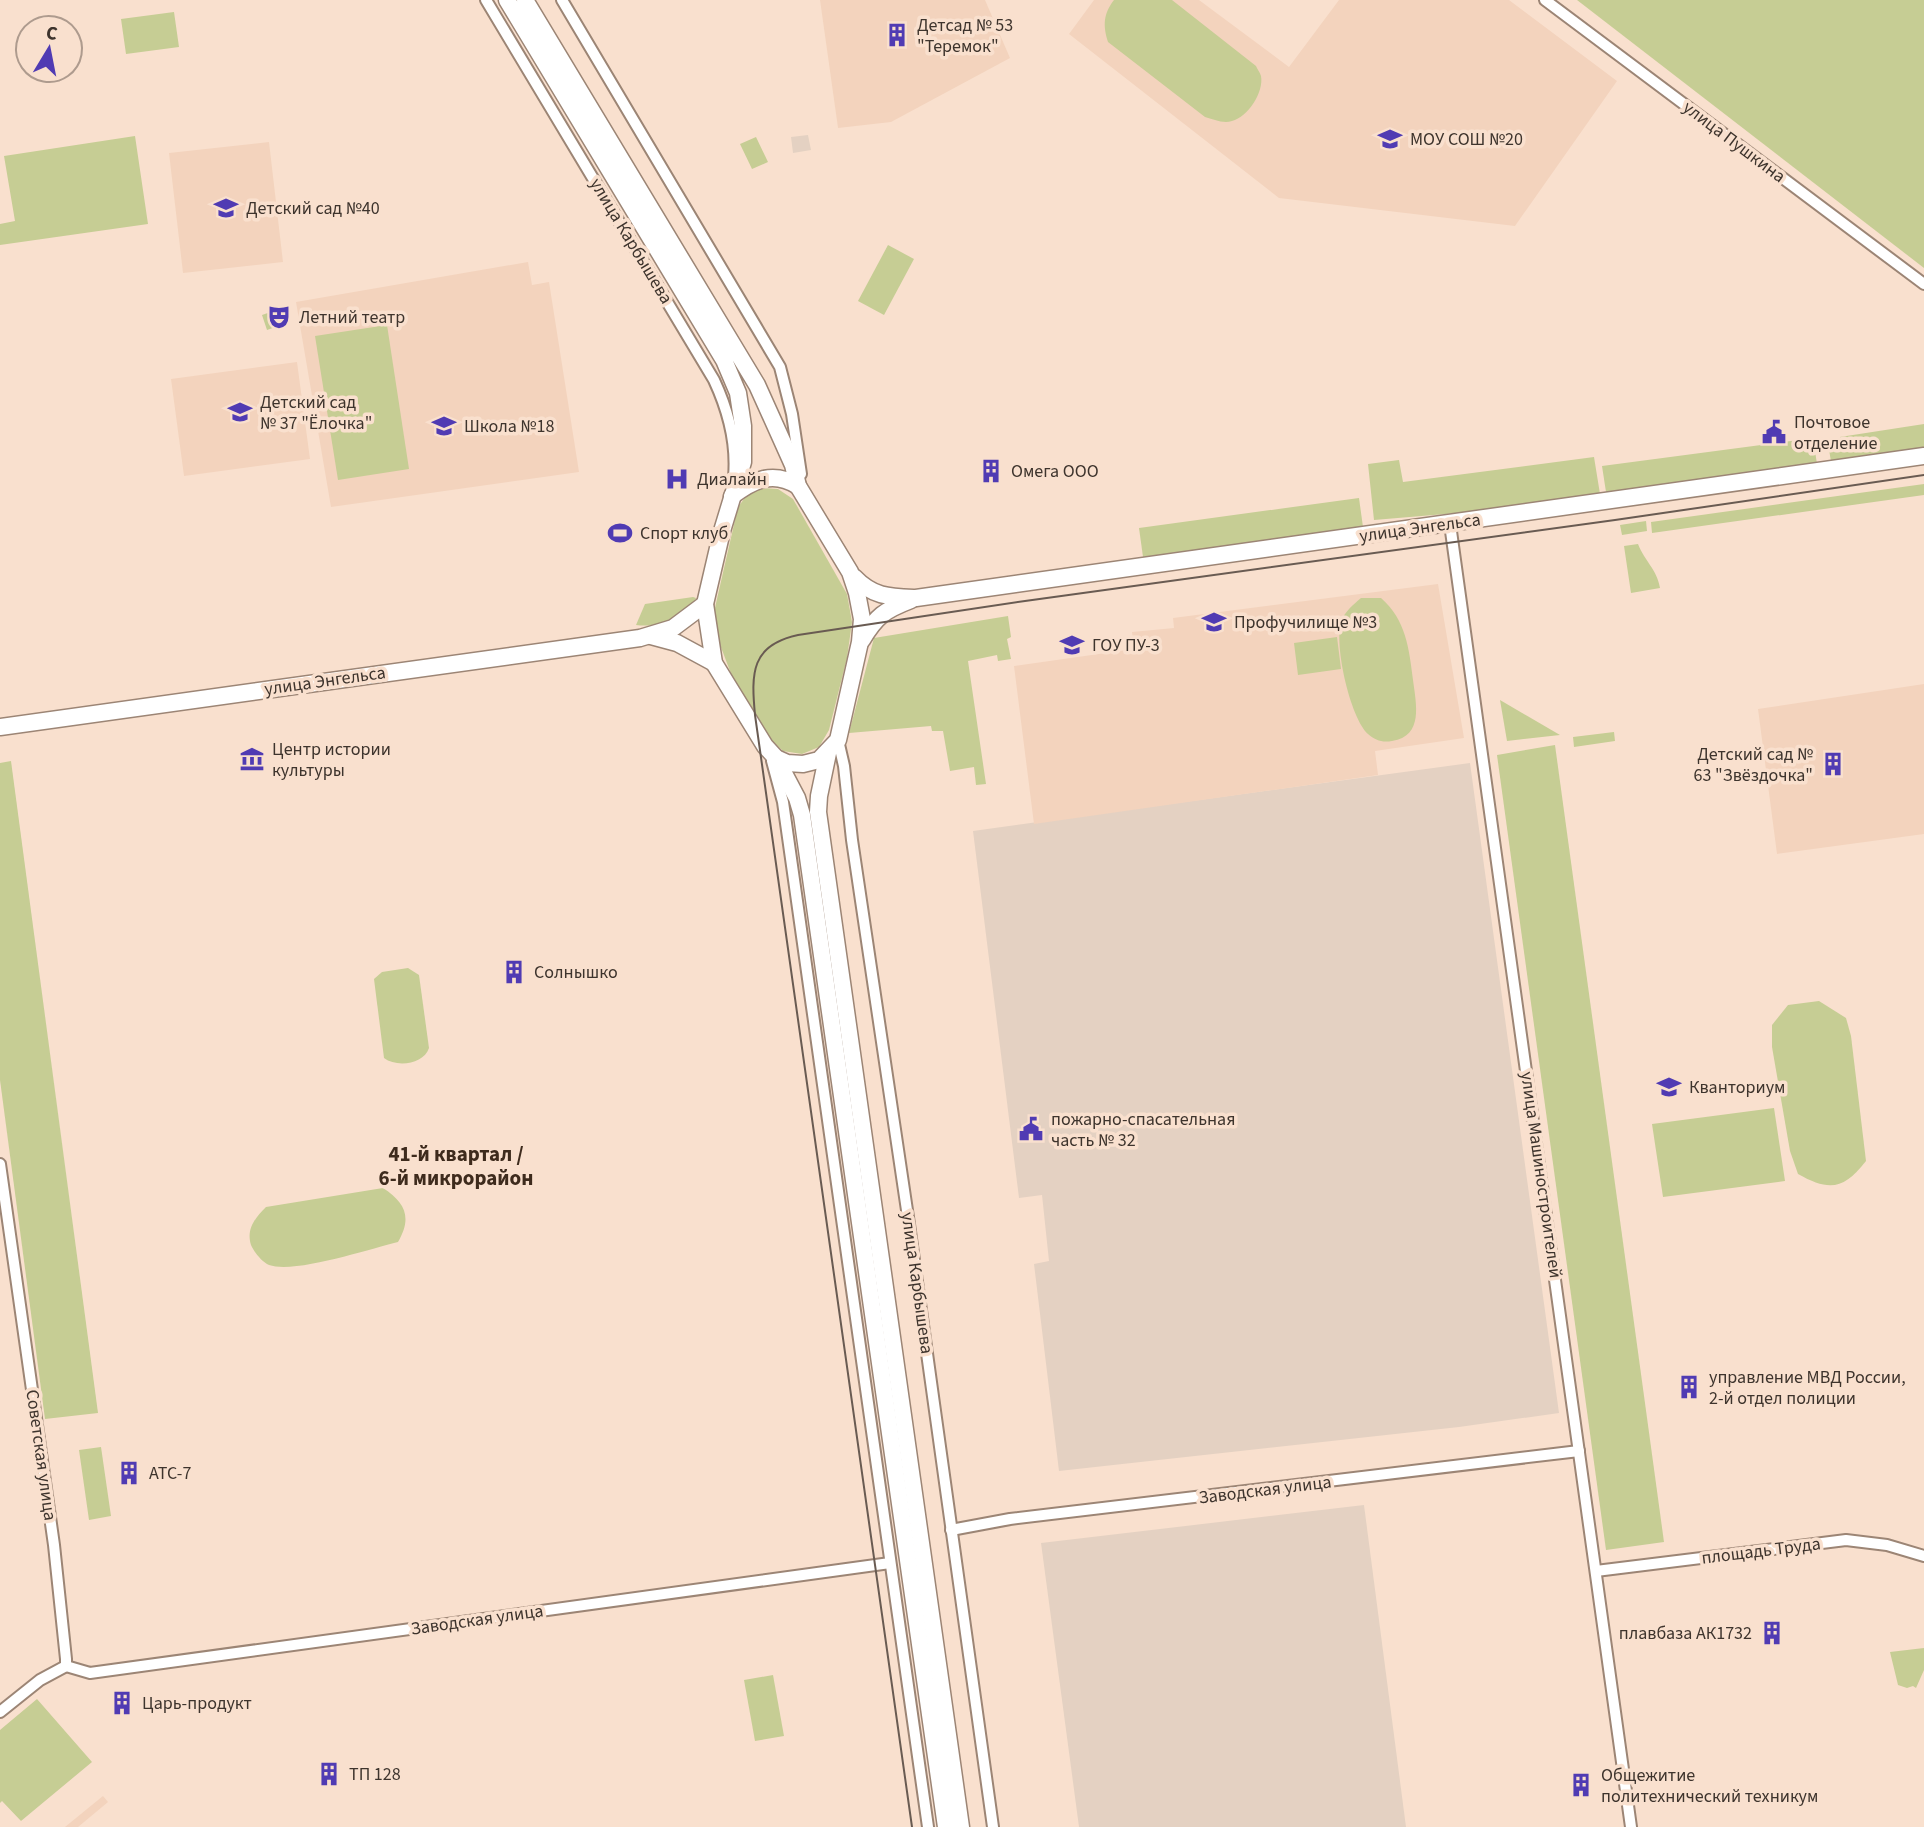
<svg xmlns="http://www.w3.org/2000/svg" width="1924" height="1827" viewBox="0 0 1924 1827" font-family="'Source Sans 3',sans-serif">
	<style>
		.commercial { fill: #e4d1c2 }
		.built { fill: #f3d3bd }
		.green { fill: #c6cd94 }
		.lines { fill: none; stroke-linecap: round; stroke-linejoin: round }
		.street-casing { stroke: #9c8575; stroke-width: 14 }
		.secondary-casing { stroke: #9c8575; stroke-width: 19 }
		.street { stroke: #fff; stroke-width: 10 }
		.secondary { stroke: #fff; stroke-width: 16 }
		.tram { stroke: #695b52; stroke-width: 2 }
		.labels { text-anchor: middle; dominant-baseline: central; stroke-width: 7; stroke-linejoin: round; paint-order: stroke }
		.poi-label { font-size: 18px; fill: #3e342d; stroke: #f9e0ce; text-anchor: start }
		.street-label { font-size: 18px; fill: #3e342d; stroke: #f9e0ce }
		.quarter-label { font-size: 21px; font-weight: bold; fill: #3e2b1d; stroke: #f9e0ce }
	</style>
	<rect width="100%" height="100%" fill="#f9e0ce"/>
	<g class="commercial">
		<polygon points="808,135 811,150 793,153 791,137"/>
		<polygon points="1470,763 1559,1413 1459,1427 1059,1471 1034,1264 1049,1261 1042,1195 1019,1198 973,831"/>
		<polygon points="1364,1505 1406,1827 1079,1827 1041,1543"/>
	</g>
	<g class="built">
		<polygon points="820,0 985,0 1010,58 891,122 838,128"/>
		<polygon points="1094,0 1199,0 1289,67 1339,0 1509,0 1617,81 1515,226 1279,198 1069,34"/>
		<polygon points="269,142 283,262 183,273 169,153"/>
		<polygon points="528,262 532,285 549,282 579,472 331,507 296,302"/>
		<polygon points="297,362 310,459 184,476 171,379"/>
		<polygon points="1438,584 1464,738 1375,751 1378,775 1034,824 1014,666 1134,649 1132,632 1174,628 1173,618"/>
		<polygon points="1924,684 1924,834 1777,854 1758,709"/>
		<polygon points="103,1796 108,1802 78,1827 65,1827"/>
	</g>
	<g class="green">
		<path d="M1114 0H1172L1256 66C1257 69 1260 72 1261 76 1264 92 1248 117 1232 121 1223 124 1213 119 1205 117L1108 42C1103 26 1103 14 1114 0Z"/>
		<polygon points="1577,0 1924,0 1924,268"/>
		<polygon points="174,12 179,47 126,54 121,19"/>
		<polygon points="135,136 148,224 0,245 0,224 15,221 4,156"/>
		<polygon points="756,137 768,162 752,169 740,144"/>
		<polygon points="888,245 914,259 884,315 858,301"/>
		<polygon points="282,308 287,323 267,330 262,315"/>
		<polygon points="387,325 409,469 338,480 315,336"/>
		<polygon points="1924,424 1924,449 1831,461 1827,439"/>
		<polygon points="1813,438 1817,464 1606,492 1602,466"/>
		<polygon points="1594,457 1600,494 1469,512 1374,520 1368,464 1399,460 1403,482"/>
		<polygon points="1924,484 1924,495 1652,533 1651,522"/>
		<polygon points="763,488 778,489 793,499 847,594 852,622 847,658 829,730 819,747 802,754 783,751 767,736 733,679 719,642 714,612 738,507 747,495"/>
		<polygon points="1359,498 1363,527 1143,557 1139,528"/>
		<polygon points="1646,521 1647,531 1622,535 1620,525"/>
		<path d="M1638 544C1645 562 1657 569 1660 588L1631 593 1624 546Z"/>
		<path d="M693 597 696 598C689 620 656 628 636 625L645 604Z"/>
		<path d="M1361 598H1381C1406 620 1409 648 1413 680 1416 704 1424 736 1392 741 1382 743 1375 740 1368 734 1350 717 1334 645 1341 622 1345 611 1353 605 1361 598Z"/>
		<polygon points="1008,616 1011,637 1007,639 1011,659 998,661 997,655 968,661 986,784 976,785 974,767 950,771 943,731 932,731 931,726 849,733 874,638"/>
		<polygon points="1337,637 1341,669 1298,675 1294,643"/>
		<polygon points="1500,700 1560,735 1507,741"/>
		<polygon points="1614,732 1615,741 1574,747 1573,737"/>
		<polygon points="1555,745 1664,1542 1606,1550 1497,755"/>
		<polygon points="11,761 98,1413 45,1419 0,1080 0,763"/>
		<path d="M408 968 419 975 429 1048C424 1064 397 1068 384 1058L374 979 382 972Z"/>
		<path d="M1819 1001 1846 1018 1851 1036 1866 1161C1844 1189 1830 1192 1798 1174L1790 1151 1772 1047V1025L1788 1005Z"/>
		<polygon points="1774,1108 1785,1181 1663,1197 1652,1124"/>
		<path d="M383 1188C406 1203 412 1218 398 1242 369 1249 295 1274 269 1265 262 1262 254 1252 251 1245 246 1229 255 1218 266 1207Z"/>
		<polygon points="101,1447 111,1516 89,1520 79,1450"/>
		<polygon points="1924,1648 1924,1670 1916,1688 1913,1686 1907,1688 1898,1685 1890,1652"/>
		<polygon points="773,1675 784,1736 755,1741 744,1680"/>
		<polygon points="37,1699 92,1762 21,1821 2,1801 0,1803 0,1730"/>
	</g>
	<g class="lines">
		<g class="street-casing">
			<g id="street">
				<path d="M486 0 714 380C728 410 737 443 734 477"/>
				<polyline points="562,0 780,367 792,414 801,474"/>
				<polyline points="1545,0 1924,284"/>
				<polyline points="1450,524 1631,1827"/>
				<polyline points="838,740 844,766 852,840 908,1217 993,1827"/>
				<polyline points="772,761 783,802 928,1827"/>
				<polyline points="0,1164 54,1545 66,1659 66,1666 40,1680 0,1712"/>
				<polyline points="951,1530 1010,1519 1579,1451"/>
				<polyline points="1596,1571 1846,1540 1887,1545 1924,1556"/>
				<polyline points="66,1666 90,1673 890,1563"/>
			</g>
		</g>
		<g class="secondary-casing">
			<g id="secondary">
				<polyline points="507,0 724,360 738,393 743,426 743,462 722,531 705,604 714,663 765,746 776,758 787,763 803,764 819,760 838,740 860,642 862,619 857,593 850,572 798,486 793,465 757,385 525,0"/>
				<path d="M732 496C753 480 773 470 798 486"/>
				<path d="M854 577C873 597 889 597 916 598L1924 456"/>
				<polyline points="651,636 677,643 714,663"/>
				<path d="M862 640C876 616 885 610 911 600"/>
				<polyline points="0,727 640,638 673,628 705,604"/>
				<polyline points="828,753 819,796 818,812 961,1827"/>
				<polyline points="776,758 797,798 802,815 946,1827"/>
			</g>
		</g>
		<use href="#street" class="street"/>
		<use href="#secondary" class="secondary"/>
		<path class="tram" d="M912 1827 755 715C751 673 751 645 798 635L1025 601 1615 520 1924 475"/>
	</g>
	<defs>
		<g id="building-bare" transform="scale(1.89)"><path d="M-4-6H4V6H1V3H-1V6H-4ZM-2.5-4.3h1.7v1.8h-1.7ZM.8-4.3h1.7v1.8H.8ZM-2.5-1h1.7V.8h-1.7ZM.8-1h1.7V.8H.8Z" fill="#503bb3" stroke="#f9e0ce" stroke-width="2.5" paint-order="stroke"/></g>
		<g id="school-bare" transform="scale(1.89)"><path d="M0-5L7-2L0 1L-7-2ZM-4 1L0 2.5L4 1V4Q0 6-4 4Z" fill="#503bb3" stroke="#f9e0ce" stroke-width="2.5" paint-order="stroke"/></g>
		<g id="theatre-bare" transform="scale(1.89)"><path d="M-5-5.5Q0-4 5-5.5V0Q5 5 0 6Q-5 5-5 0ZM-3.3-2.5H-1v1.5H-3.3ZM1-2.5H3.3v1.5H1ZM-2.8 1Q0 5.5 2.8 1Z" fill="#503bb3" stroke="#f9e0ce" stroke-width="2.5" paint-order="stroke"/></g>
		<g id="civic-bare" transform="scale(1.89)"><path d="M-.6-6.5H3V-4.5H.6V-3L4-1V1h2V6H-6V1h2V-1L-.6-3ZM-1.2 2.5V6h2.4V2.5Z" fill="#503bb3" stroke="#f9e0ce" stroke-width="2.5" paint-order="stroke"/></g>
		<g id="hospital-bare" transform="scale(1.89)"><path d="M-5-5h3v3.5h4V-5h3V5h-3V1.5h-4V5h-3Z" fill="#503bb3" stroke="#f9e0ce" stroke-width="2.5" paint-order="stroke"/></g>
		<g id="stadium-bare" transform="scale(1.89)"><path d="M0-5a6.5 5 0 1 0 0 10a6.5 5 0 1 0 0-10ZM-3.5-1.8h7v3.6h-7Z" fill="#503bb3" stroke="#f9e0ce" stroke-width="2.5" paint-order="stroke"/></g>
		<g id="university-bare" transform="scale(1.89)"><path d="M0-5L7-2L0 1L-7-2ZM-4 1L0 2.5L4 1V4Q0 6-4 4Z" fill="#503bb3" stroke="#f9e0ce" stroke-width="2.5" paint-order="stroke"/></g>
		<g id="museum-bare" transform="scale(1.89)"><path d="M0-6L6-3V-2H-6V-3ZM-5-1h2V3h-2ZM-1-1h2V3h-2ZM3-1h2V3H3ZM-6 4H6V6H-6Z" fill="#503bb3" stroke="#f9e0ce" stroke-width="2.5" paint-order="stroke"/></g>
	</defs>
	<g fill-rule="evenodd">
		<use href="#building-bare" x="897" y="35"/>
		<use href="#school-bare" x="1390" y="139"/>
		<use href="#school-bare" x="226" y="208"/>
		<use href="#theatre-bare" x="279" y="317"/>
		<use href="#school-bare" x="240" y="412"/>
		<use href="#school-bare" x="444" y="426"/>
		<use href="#civic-bare" x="1774" y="432"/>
		<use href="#building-bare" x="991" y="471"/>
		<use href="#hospital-bare" x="677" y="479"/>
		<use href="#stadium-bare" x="620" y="533"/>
		<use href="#school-bare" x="1214" y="622"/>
		<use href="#university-bare" x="1072" y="645"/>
		<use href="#museum-bare" x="252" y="759"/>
		<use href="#building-bare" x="1833" y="764"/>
		<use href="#building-bare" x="514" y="972"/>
		<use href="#university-bare" x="1669" y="1087"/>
		<use href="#civic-bare" x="1031" y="1129"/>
		<use href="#building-bare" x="1689" y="1387"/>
		<use href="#building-bare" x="129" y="1473"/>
		<use href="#building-bare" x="1772" y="1633"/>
		<use href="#building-bare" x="122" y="1703"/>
		<use href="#building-bare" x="329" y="1774"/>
		<use href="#building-bare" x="1581" y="1785"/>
	</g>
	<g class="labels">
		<g class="poi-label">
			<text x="917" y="25">Детсад № 53<tspan x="917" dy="21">"Теремок"</tspan></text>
			<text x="1410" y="139">МОУ СОШ №20</text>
			<text x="246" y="208">Детский сад №40</text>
			<text x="299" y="317">Летний театр</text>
			<text x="260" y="402">Детский сад<tspan x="260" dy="21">№ 37 "Ёлочка"</tspan></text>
			<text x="1794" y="422">Почтовое<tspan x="1794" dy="21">отделение</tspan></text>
			<text x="464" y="426">Школа №18</text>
			<text x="1011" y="471">Омега ООО</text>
			<text x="697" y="479">Диалайн</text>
			<text x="640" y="533">Спорт клуб</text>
			<text x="1234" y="622">Профучилище №3</text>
			<text x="1092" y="645">ГОУ ПУ-3</text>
			<text x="272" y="749">Центр истории<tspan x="272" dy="21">культуры</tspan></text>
			<text x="1813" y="754" text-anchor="end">Детский сад №<tspan x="1813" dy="21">63 "Звёздочка"</tspan></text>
			<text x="534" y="972">Солнышко</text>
			<text x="1689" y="1087">Кванториум</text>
			<text x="1051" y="1119">пожарно-спасательная<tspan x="1051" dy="21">часть № 32</tspan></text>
			<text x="1709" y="1377">управление МВД России,<tspan x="1709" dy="21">2-й отдел полиции</tspan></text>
			<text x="149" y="1473">АТС-7</text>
			<text x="1752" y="1633" text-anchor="end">плавбаза АК1732</text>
			<text x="142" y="1703">Царь-продукт</text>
			<text x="349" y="1774">ТП 128</text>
			<text x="1601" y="1775">Общежитие<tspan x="1601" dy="21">политехнический техникум</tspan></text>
		</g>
		<g class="street-label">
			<text transform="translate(1734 142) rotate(37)">улица Пушкина</text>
			<text transform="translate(631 241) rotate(59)">улица Карбышева</text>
			<text transform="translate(1420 528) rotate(-8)">улица Энгельса</text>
			<text transform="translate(325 681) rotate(-8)">улица Энгельса</text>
			<text transform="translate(1541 1175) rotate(82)">улица Машиностроителей</text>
			<text transform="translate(917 1283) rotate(82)">улица Карбышева</text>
			<text transform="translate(41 1455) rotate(82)">Советская улица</text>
			<text transform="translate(1265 1490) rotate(-7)">Заводская улица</text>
			<text transform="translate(1761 1551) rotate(-7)">площадь Труда</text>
			<text transform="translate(477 1620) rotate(-8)">Заводская улица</text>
		</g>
		<g class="quarter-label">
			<text x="456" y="1154">41-й квартал /<tspan x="456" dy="24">6-й микрорайон</tspan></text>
		</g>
	</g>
	<g transform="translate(49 49) rotate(10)"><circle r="33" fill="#f9e0ce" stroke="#ae9b8e" stroke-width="2"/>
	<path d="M0-5L12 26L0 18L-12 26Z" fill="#503bb3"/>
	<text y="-10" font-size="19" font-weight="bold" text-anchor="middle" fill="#3e342d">С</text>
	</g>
</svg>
